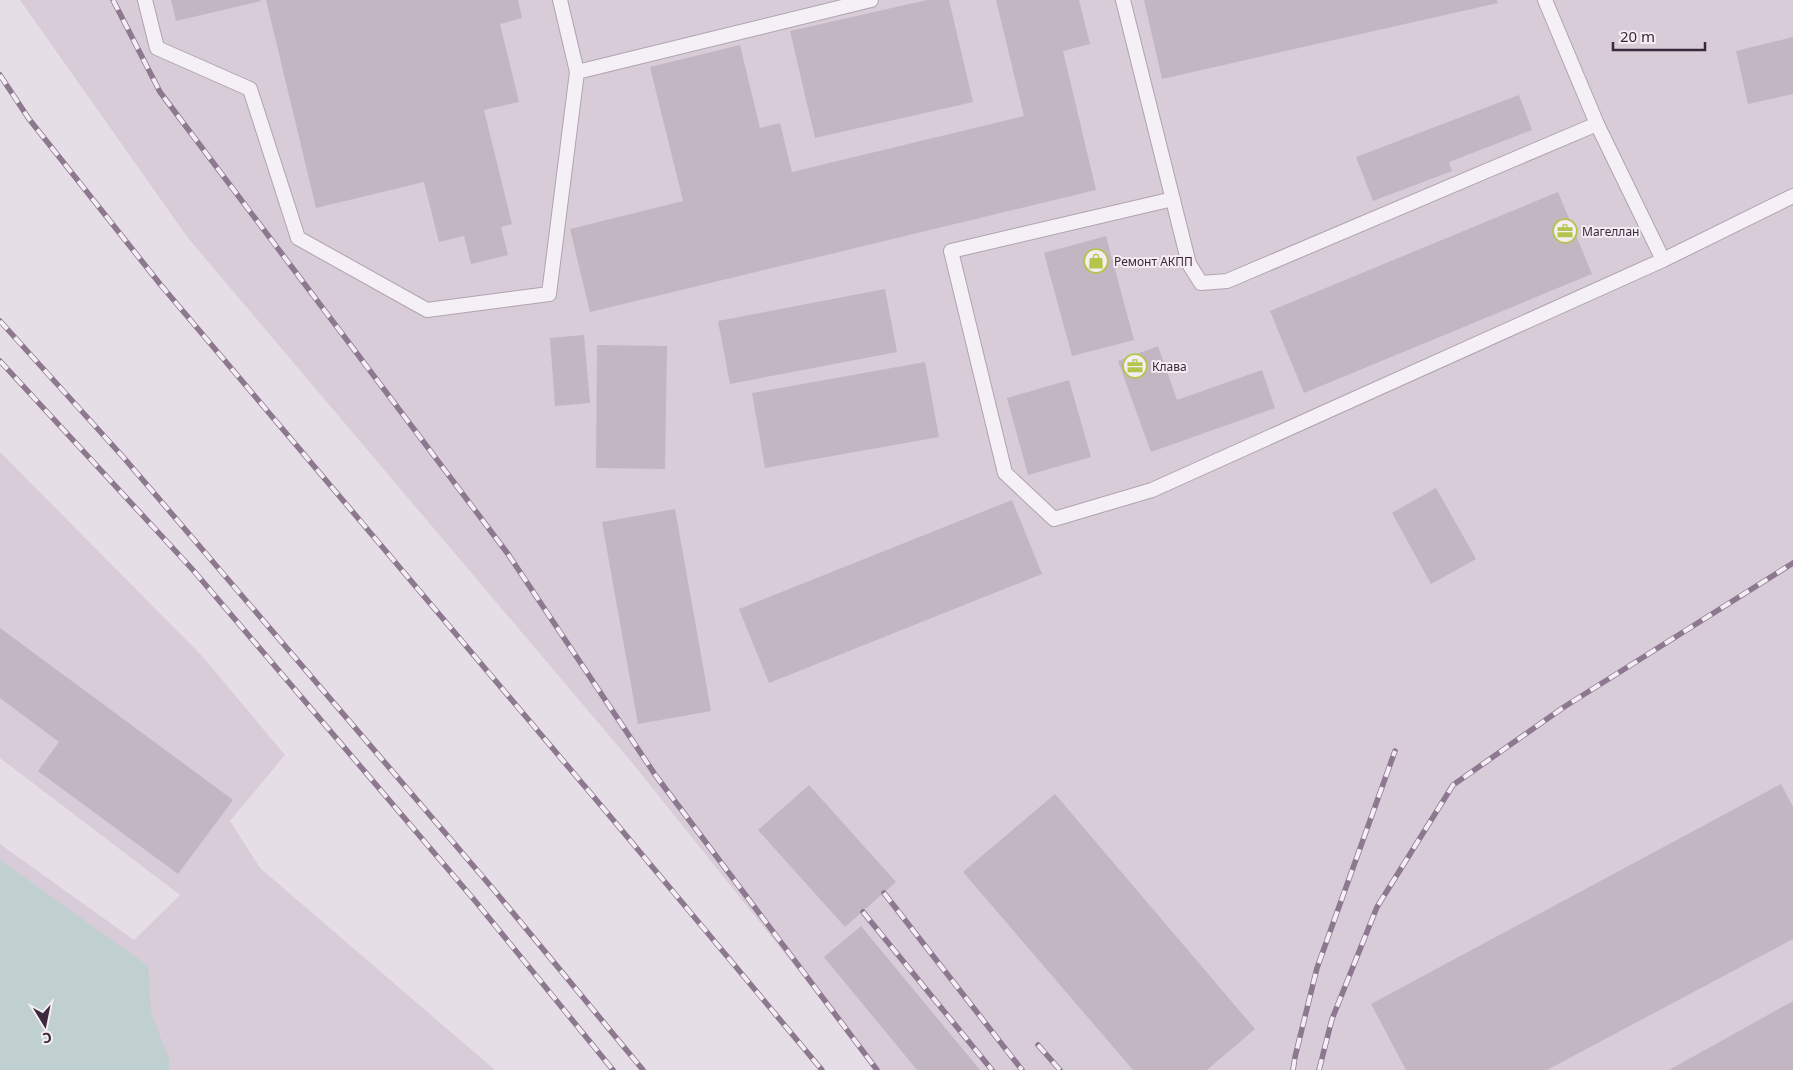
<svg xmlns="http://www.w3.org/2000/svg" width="1793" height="1070" viewBox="0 0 1793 1070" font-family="'Noto Sans',sans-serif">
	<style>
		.built { fill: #d7ccd8 }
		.green { fill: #c0cfd0 }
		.building { fill: #c2b6c3 }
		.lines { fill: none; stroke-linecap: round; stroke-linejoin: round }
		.service-casing { stroke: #afa4b0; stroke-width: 16 }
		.service { stroke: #f5f0f5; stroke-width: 14 }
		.rail-casing { stroke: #8d788f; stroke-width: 5.5 }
		.rail { stroke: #f4edf4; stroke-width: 4; stroke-dasharray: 11; stroke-linecap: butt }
		.labels { text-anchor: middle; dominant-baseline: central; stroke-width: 4; stroke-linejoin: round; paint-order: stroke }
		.poi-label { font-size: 12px; fill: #3b283c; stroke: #f4edf4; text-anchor: start }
	</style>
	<rect width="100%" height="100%" fill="#e6dee7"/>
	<g class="built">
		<polygon points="20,0 1793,0 1793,1070 878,1070 634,765 188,238"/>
		<polygon points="0,452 203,657 285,755 230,821 260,868 495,1070 0,1070 0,844 134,940 180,895 0,758"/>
	</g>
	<polygon class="green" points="0,860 148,966 151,1013 169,1059 169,1070 0,1070"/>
	<g class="building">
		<polygon points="171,0 261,0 261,1 176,21"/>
		<polygon points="266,0 518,0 522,18 500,24 519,102 484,110 512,224 501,227 508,255 471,264 464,236 439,242 424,182 316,208"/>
		<polygon points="927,0 949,0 973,102 815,138 790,31"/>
		<polygon points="996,0 1079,0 1090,44 1063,51 1096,190 590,312 570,229 683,201 650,67 740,45 760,128 780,123 792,172 1024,116"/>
		<polygon points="1144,0 1497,0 1498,3 1162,79"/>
		<polygon points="1793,37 1793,94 1748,104 1736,51"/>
		<polygon points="1519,95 1532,130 1449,162 1452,171 1373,201 1356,157"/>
		<polygon points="1558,192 1592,274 1304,393 1270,311"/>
		<polygon points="1106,236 1134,340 1072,356 1044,253"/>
		<polygon points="885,289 897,352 730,384 718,321"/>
		<polygon points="584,335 590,403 555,406 550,338"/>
		<polygon points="597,345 667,346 665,469 596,468"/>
		<polygon points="1158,346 1177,400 1262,370 1275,408 1151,452 1118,361"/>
		<polygon points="925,362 939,437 765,468 752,393"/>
		<polygon points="1069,380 1091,457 1028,475 1007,398"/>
		<polygon points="1436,488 1476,559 1431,584 1392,513"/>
		<polygon points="1012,500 1042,574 769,683 739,609"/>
		<polygon points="675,509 711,711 638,724 602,522"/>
		<polygon points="0,628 233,800 178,874 38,771 59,742 0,698"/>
		<polygon points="1781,784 1793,807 1793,939 1547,1070 1406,1070 1371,1004"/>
		<polygon points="809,785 896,882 845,927 758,830"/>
		<polygon points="1055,794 1255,1029 1207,1070 1133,1070 963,872"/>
		<polygon points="861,926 980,1070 917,1070 824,957"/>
		<polygon points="1793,1001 1793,1070 1669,1070"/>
	</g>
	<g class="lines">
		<g class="service-casing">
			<g id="service">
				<polyline points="145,0 157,48 250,89 298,238 427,310 549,294 577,72 871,0"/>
				<polyline points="560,0 577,72"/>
				<polyline points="1123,0 1189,264 1201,283 1227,281 1597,124"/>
				<polyline points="1545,0 1597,124 1663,260"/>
				<polyline points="1173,199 951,251 1005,473 1054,519 1152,490 1663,260 1793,196"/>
			</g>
		</g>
		<use href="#service" class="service"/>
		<g class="rail-casing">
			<g id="rail">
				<polyline points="113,0 160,92 508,554 656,776 877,1070"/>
				<polyline points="0,75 29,119 160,284 609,815 822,1070"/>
				<polyline points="0,321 124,458 494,890 643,1070"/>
				<polyline points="0,361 193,570 476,902 613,1070"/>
				<polyline points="884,893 1022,1070"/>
				<polyline points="863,912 992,1070"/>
				<polyline points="1038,1045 1060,1070"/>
				<polyline points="1293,1070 1295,1057 1317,968 1395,751"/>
				<polyline points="1319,1070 1332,1019 1377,907 1453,785 1564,707 1793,563"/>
			</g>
		</g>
		<use href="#rail" class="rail"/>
	</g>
	<defs>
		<g id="office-ring" transform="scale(1.25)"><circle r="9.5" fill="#f4edf4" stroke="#b3c54a" stroke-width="1.5"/><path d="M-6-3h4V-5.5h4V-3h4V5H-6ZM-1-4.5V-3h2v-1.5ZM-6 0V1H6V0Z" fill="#b3c54a"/></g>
		<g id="shop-ring" transform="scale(1.25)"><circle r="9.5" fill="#f4edf4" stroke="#b3c54a" stroke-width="1.5"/><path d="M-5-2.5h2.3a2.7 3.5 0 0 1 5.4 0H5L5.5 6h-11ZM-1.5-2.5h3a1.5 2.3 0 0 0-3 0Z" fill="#b3c54a"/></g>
	</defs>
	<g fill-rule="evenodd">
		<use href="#office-ring" x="1565" y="231"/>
		<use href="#shop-ring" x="1096" y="261"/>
		<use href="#office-ring" x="1135" y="366"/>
	</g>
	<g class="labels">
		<g class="poi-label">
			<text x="1582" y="231">Магеллан</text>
			<text x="1114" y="261">Ремонт АКПП</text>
			<text x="1152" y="366">Клава</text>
		</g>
	</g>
	<g transform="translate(45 1025) rotate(170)" stroke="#f4edf4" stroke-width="4" paint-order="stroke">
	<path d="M0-4L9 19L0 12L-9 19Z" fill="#3b283c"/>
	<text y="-8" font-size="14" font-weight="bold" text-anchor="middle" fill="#3b283c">С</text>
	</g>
	<path d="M1613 42v8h92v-8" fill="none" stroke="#3b283c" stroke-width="2.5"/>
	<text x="1620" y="42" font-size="15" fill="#3b283c" stroke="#f4edf4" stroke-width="4" paint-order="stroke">20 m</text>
</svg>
